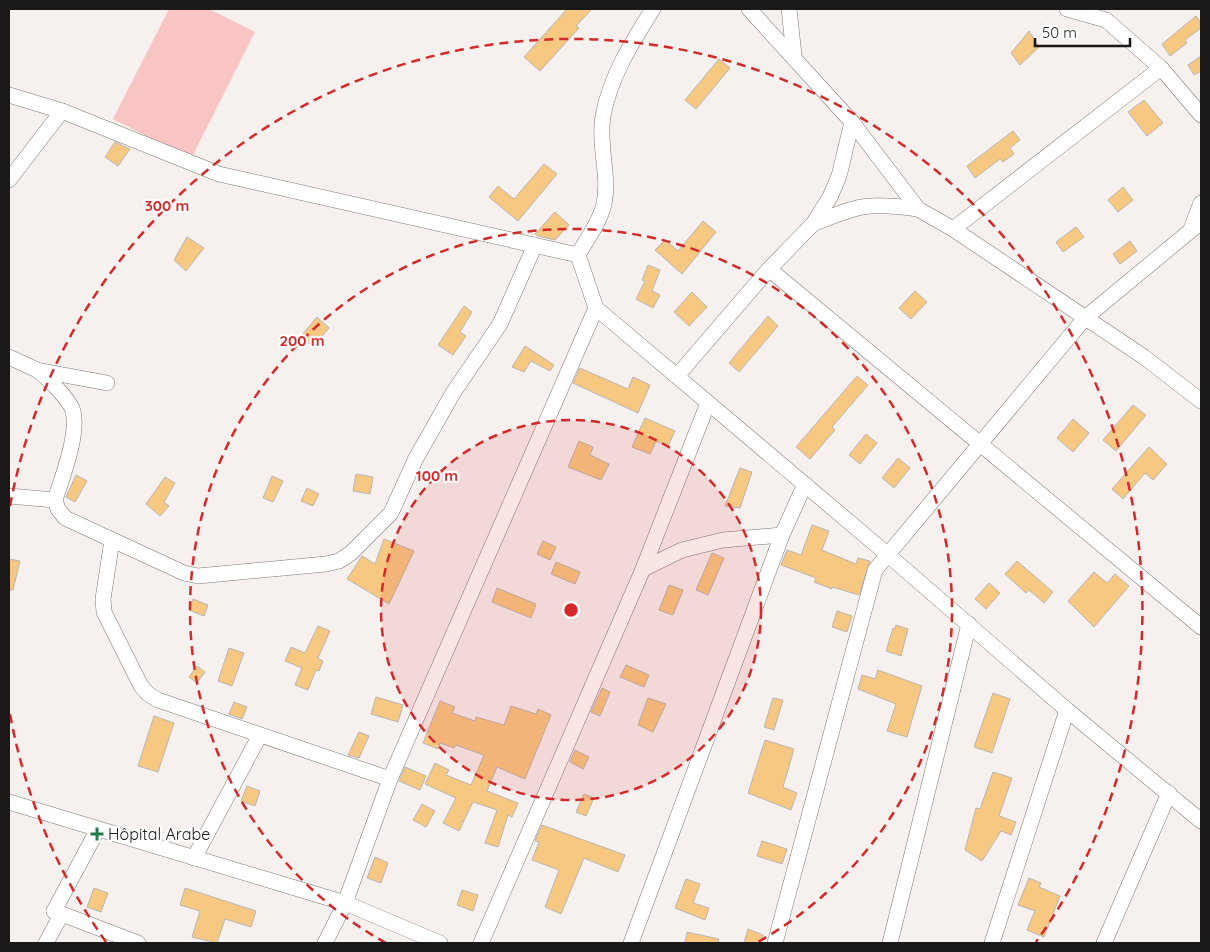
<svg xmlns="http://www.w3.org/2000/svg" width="1210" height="952" viewBox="0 0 1210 952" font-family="Quicksand,sans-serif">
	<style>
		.green { fill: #f9c4c4 }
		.building { fill: #f7c882; stroke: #b9b6b2 }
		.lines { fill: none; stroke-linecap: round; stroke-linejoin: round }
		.minor-casing { stroke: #7d7976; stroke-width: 16 }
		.minor { stroke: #fff; stroke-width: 15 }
		.ring { fill: none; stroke: #d62828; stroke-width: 2.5; stroke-dasharray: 9 6 }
		.poi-dot { fill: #24794c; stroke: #fff; stroke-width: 2 }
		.labels { text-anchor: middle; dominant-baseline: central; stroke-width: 4.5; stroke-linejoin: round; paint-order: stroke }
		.poi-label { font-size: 16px; fill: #1b1918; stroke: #fff; text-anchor: start }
		.centre { fill: #d62828; stroke: #fff; stroke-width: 2.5 }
		.ring-label { font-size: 15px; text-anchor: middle; font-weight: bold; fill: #d62828; stroke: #fff; stroke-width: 4.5; stroke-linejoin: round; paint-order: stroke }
	</style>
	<rect width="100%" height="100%" fill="#f6f1ee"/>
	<polygon class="green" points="169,9 209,9 255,32 191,159 113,119"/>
	<g class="building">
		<polygon points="567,9 592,9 576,26 579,28 540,71 524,57"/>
		<polygon points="1196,16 1201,23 1201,28 1185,40 1187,43 1170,56 1162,44"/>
		<polygon points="1029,31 1039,47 1020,65 1011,53"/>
		<polygon points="1201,56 1201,71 1194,75 1188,65"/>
		<polygon points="719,59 730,68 696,109 685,100"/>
		<polygon points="1144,100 1163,123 1147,136 1128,112"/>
		<polygon points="1013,131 1020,140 1010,148 1014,154 1003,162 1000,159 975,178 967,166"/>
		<polygon points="115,142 130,149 118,166 105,157"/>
		<polygon points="544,164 557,174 518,221 489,197 498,186 514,199"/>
		<polygon points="1123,187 1133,200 1118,212 1108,200"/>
		<polygon points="555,212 569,225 555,240 538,236 535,234"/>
		<polygon points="703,221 716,232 682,274 655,250 665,240 678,251"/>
		<polygon points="1076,227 1084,237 1063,252 1056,242"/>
		<polygon points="187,237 204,248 186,271 174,260"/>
		<polygon points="1130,241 1137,251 1120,264 1113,254"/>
		<polygon points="648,265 660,270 652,291 660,295 653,308 636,299 645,281 642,280"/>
		<polygon points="915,291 927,302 911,319 899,308"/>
		<polygon points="692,292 707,307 689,326 674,312"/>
		<polygon points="464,306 472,312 460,332 466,336 453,355 438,345"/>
		<polygon points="768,316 778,326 739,372 729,363"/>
		<polygon points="317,317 329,328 313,347 301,336"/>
		<polygon points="525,346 554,365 550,371 531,361 524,372 512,367"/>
		<polygon points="580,368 628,389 633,377 650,385 638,413 573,383"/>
		<polygon points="857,376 868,385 832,427 835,430 810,459 796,447"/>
		<polygon points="1133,405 1146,415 1116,451 1103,440"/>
		<polygon points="645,418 675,431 668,446 656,441 650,454 632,447"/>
		<polygon points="1073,419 1089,433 1073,452 1057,438"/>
		<polygon points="866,434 877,443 860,464 849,455"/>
		<polygon points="579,441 593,447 590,455 609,464 601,480 568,467"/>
		<polygon points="1149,447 1167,464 1153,480 1145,473 1123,499 1112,489"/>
		<polygon points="898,458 910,468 894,488 882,478"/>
		<polygon points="740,468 752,472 740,508 725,506"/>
		<polygon points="356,474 373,477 370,494 353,491"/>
		<polygon points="76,475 87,481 75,502 66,497"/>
		<polygon points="272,476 283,481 273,502 263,498"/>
		<polygon points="165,477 175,483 164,502 169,506 160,516 146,504"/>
		<polygon points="307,488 319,494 313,506 301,501"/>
		<polygon points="812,525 829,531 822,550 856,564 858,558 870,561 859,595 832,587 832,589 814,582 816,578 781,565 787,550 801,555"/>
		<polygon points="384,539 414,551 389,604 347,579 362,556 375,564"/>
		<polygon points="543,541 556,547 550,560 537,554"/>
		<polygon points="712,553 724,558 708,595 696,590"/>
		<polygon points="9,559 20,561 13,590 9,590"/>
		<polygon points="1017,561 1053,592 1044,603 1029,590 1026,593 1005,574"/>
		<polygon points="556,562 580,572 575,584 551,574"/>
		<polygon points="1094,572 1107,583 1115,574 1129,586 1094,627 1068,601"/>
		<polygon points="989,583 1000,593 986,609 975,599"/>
		<polygon points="669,585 683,590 673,615 659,610"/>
		<polygon points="497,588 536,604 531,618 492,602"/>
		<polygon points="193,599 208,605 204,616 189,610"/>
		<polygon points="837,611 852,616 847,632 832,627"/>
		<polygon points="896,625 908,629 901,656 886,651 893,628 895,629"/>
		<polygon points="318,626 330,631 318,658 323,661 319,671 316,670 308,690 295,685 302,668 285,661 291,647 305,653"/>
		<polygon points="229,648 244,653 232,686 218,681"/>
		<polygon points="626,665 649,675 644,687 620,677"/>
		<polygon points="197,666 205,672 197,683 189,677"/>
		<polygon points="878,670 922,686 907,737 887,731 896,704 858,689 862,675 875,679"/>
		<polygon points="602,688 610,692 600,716 591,712"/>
		<polygon points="993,693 1010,699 992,753 974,747"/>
		<polygon points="376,697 403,705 398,722 371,714"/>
		<polygon points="648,698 666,704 653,732 638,725"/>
		<polygon points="773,698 783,700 774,730 764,727"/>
		<polygon points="440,701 455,707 452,713 475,721 476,717 504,725 511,706 536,714 538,709 551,715 525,779 497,767 487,791 518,803 512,817 508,815 498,847 485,843 497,810 473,802 459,831 443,823 456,798 425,784 435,763 449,770 446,775 471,785 484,755 456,745 454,748 440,743 438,749 423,743"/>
		<polygon points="234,702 247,707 242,719 229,714"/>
		<polygon points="154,716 174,723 158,772 138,766"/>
		<polygon points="359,732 369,736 359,758 348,755"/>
		<polygon points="765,740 794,749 783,787 797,793 791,810 748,793"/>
		<polygon points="575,750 589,757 583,769 570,762"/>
		<polygon points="405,767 426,776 420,790 399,781"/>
		<polygon points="993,772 1012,778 999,816 1016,822 1011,835 1001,831 982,861 965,850 976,808 980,809"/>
		<polygon points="247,786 260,791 255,806 241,801"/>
		<polygon points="584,794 594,798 586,816 576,812"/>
		<polygon points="422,804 435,811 426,827 413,820"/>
		<polygon points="542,825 625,855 618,872 584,858 561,914 545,907 559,870 532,860 539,842 535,841"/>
		<polygon points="762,841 787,849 782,864 757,856"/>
		<polygon points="375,857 388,863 381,883 367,878"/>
		<polygon points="1029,878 1041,883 1039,887 1060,896 1044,937 1027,930 1035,911 1018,905"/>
		<polygon points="686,879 700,884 693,903 709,908 705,920 675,908"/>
		<polygon points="94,888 108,893 101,912 87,907"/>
		<polygon points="185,888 256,911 251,927 225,919 217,943 192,937 200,911 180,905"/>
		<polygon points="462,890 478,895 473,911 457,905"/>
		<polygon points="748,929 763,935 760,943 744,943"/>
		<polygon points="687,932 719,939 718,943 685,943"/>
	</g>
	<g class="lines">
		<g class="minor-casing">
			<g id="minor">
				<path d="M653 9C632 42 610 77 603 116 598 145 610 177 604 204 600 222 587 239 578 255L596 308 887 554 1067 710 1201 821"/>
				<polyline points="749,9 852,122 918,209 953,229 1144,357 1201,401"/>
				<polyline points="789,9 794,55"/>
				<polyline points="1067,9 1106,20 1161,68 1201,115"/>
				<polyline points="9,95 62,111 219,174 578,255"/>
				<polyline points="9,180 62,111"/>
				<path d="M813 224C858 205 868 202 918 209"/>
				<polyline points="953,229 1161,68"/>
				<polyline points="1191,229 1201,203"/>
				<polyline points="769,269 1201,627"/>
				<polyline points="9,357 37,370 107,383"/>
				<path d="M37 370C47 377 70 400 73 411 79 434 62 478 55 500L58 509 65 518 184 573 198 576 326 564 339 561 351 553 391 513 415 460 453 393 500 324 535 245"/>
				<polyline points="677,376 769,269 813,224 830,197 839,176 852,122"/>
				<polyline points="9,496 55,500"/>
				<polyline points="112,540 103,599 104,612 141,686 148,694 158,700 390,779"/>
				<polyline points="643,569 682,550 723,540 782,535"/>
				<polyline points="9,802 345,903 440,943"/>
				<polyline points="194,858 260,735"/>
				<polyline points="54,911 98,829"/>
				<polyline points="54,911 138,943"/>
				<polyline points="46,943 60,917 54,911"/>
				<polyline points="325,943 345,903 390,779 596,308"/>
				<polyline points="481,943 643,569 708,403"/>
				<polyline points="631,943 782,535 805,484"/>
				<polyline points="775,943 875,570 1085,318 1201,222"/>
				<polyline points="890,943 969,624"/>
				<polyline points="992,943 1067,710"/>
				<polyline points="1104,943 1169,793"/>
			</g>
		</g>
		<use href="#minor" class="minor"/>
	</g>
	<circle cx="571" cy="610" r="190" fill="#d62828" fill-opacity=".12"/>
	<g class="ring">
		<circle cx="571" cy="610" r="190"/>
		<path d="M386 943A381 381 0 1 1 756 943"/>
		<path d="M106 942A571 571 0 0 1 10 714M10 506A571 571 0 1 1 1036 942"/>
	</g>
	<path class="poi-dot" d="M94.5 826.5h5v5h5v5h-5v5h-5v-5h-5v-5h5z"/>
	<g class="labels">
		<g class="poi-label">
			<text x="108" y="834">Hôpital Arabe</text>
		</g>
	</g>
	<circle cx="571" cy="610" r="8" class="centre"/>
	<g class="ring-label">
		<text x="167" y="211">300 m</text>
		<text x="302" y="346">200 m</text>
		<text x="437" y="481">100 m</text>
	</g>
	<rect width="1210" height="952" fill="none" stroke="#1b1918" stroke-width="20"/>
	<path d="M1035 38v8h95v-8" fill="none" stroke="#1b1918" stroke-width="2.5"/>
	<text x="1042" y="38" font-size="15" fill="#1b1918" stroke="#ffffff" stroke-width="4" paint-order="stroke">50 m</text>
</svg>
